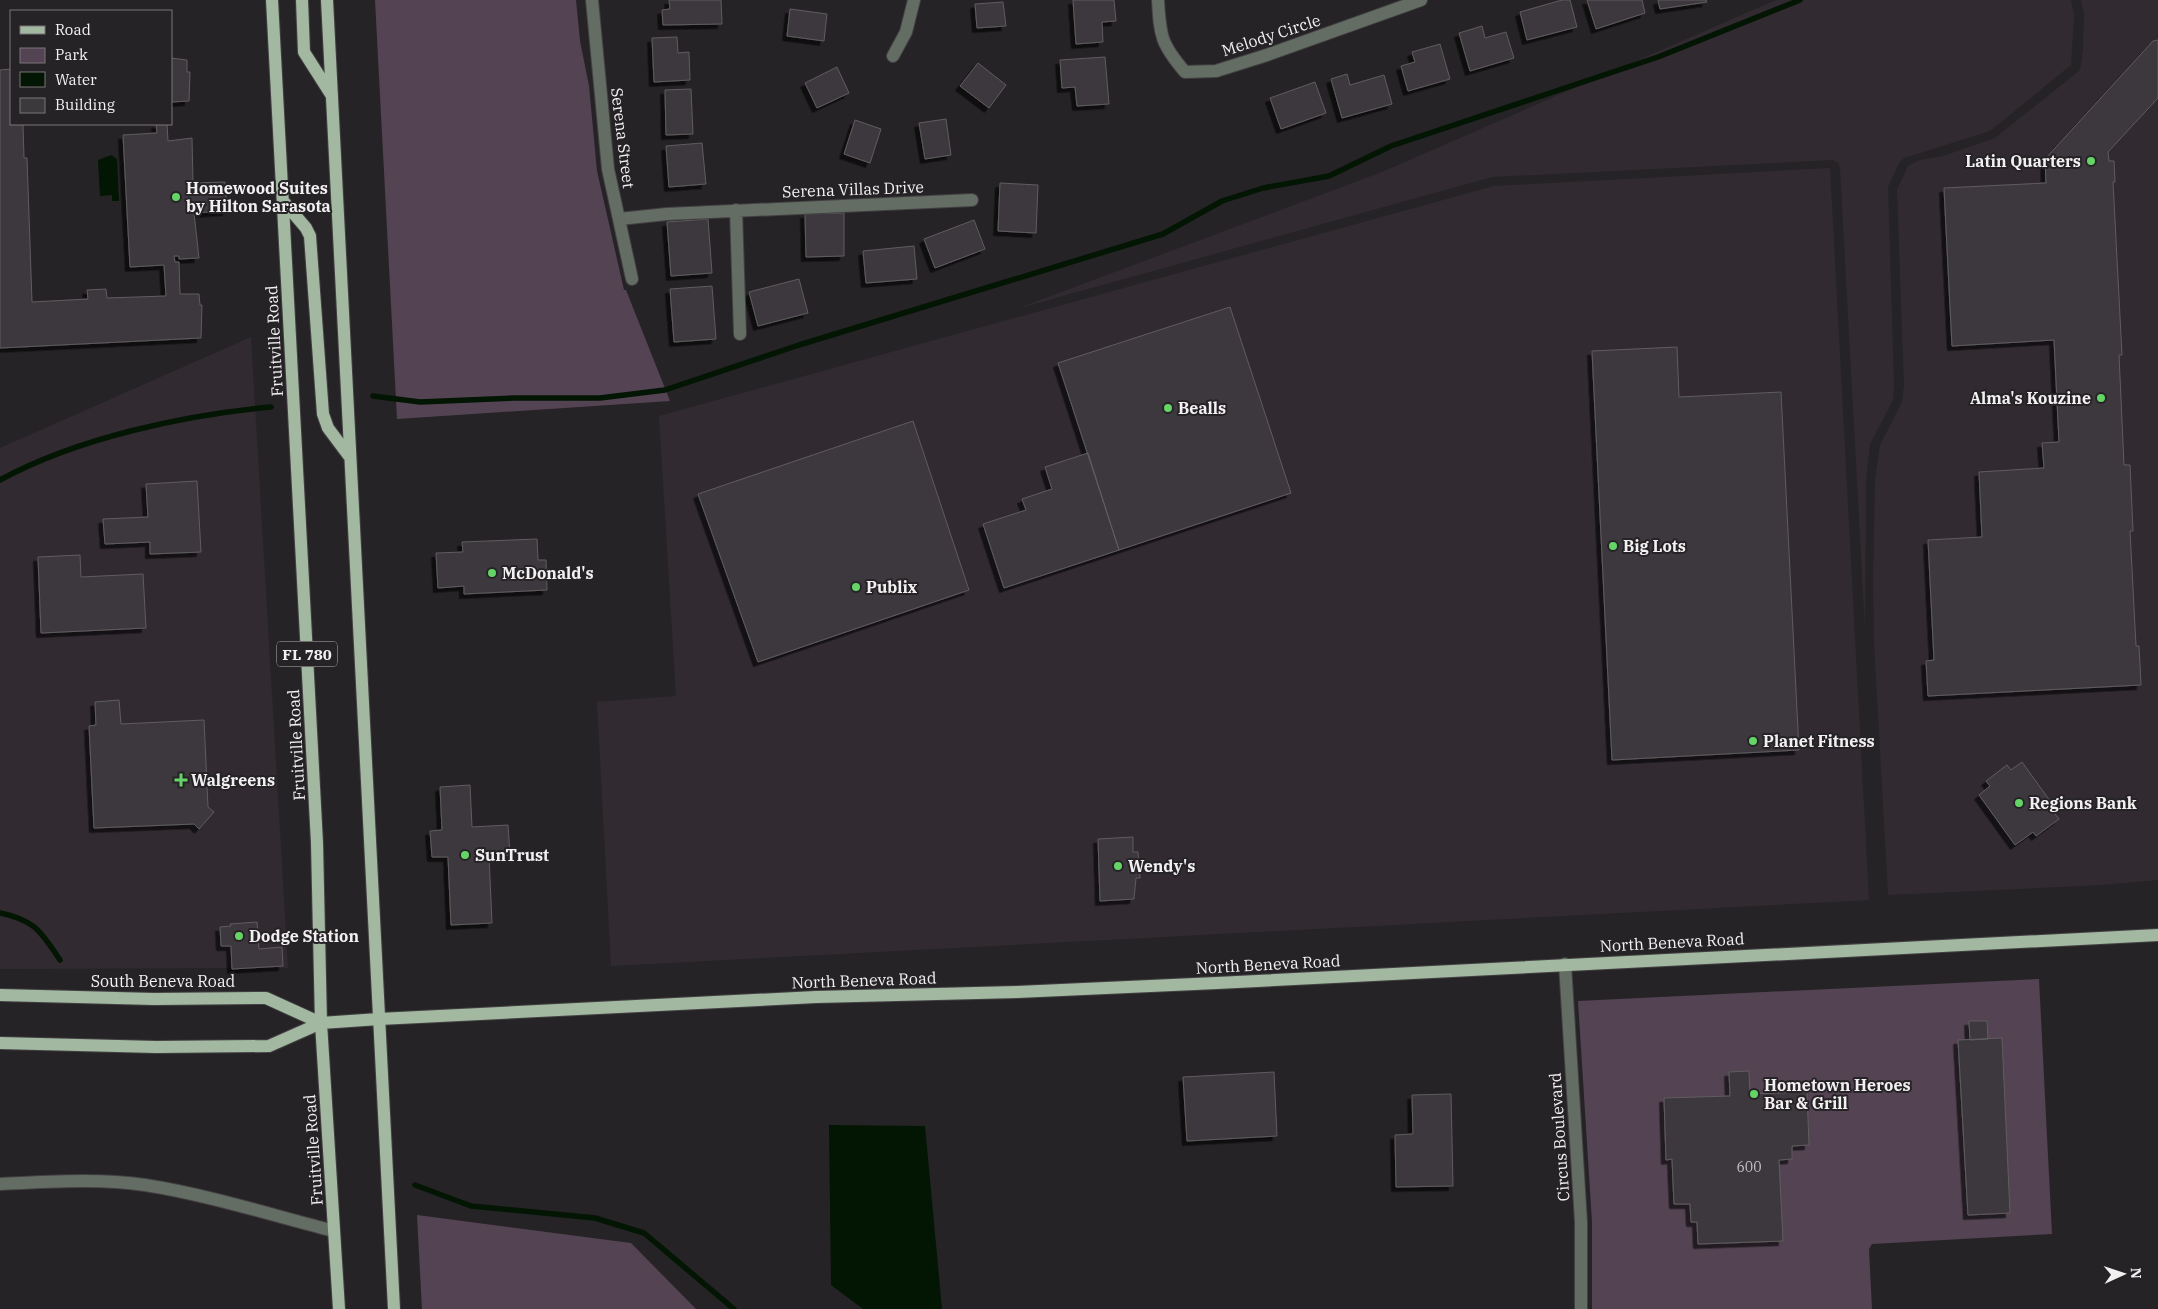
<svg xmlns="http://www.w3.org/2000/svg" width="2158" height="1309" font-family="'IBM Plex Serif',serif">
<style>
.built{fill:#322a31}
.green{fill:#544453}
.water{fill:#031503}
.lines{fill:none;stroke-linecap:round;stroke-linejoin:round}
.stream{stroke:#031503;stroke-width:5.5}
.building{fill:#3c393c;stroke:#605c5f;filter:url(#shadow)}
.minor-casing{stroke:#434043;stroke-width:14}
.major-casing{stroke:#434043;stroke-width:14}
.minor{stroke:#636d63;stroke-width:12}
.major{stroke:#a2b8a1;stroke-width:12}
.poi-dot{fill:#65d467;stroke:#262326;stroke-width:2}
.labels{text-anchor:middle;dominant-baseline:central;stroke-width:4;stroke-linejoin:round;paint-order:stroke}
.number-label{font-size:14px;fill:#c5c2c4}
.shield{fill:#262326;stroke:#b6b2b5;stroke-width:1}
.shield-label{font-size:15px;font-weight:bold;fill:#f3f0f2}
.street-label{font-size:16px;fill:#f3f0f2;stroke:#262326}
.poi-label{font-size:16px;font-weight:bold;fill:#f3f0f2;stroke:#262326;text-anchor:start}
</style>
<defs>
<filter id="shadow"><feDropShadow dx="-4.5" dy="4.5" stdDeviation="0" flood-color="#0009"/></filter>
</defs>
<rect width="100%" height="100%" fill="#262326"/>
<path class="built" d="M 1776,0 L 2071,0 L 2074,14 L 2071,65 L 1990,131 L 1904,158 L 1899,163 L 1888,187 L 1894,385 L 1893,400 L 1870,444 L 1866,480 L 1865,628 L 1840,168 L 1838,163 L 1833,160 L 1492,177 L 1016,309 L 1382,172 Z
M 2081,0 L 2158,0 L 2158,880 L 2101,885 L 1888,895 L 1874,643 L 1873,581 L 1875,481 L 1880,445 L 1902,402 L 1904,385 L 1897,190 L 1908,166 L 1920,160 L 1943,156 L 1995,138 L 2080,70 L 2083,49 L 2084,13 Z
M 1830,168 L 1869,900 L 611,966 L 597,702 L 676,696 L 659,416 L 1494,186 Z
M 251,337 L 288,968 L 0,969 L 0,448 Z"/>
<path class="green" d="M 375,0 L 576,0 L 580,41 L 589,86 L 597,171 L 624,290 L 626,290 L 670,401 L 397,419 Z
M 2039,979 L 2052,1234 L 1872,1244 L 1869,1249 L 1872,1309 L 1592,1309 L 1592,1222 L 1578,1001 Z
M 417,1215 L 631,1243 L 696,1309 L 422,1309 Z"/>
<path class="water" d="M 111,155 L 117,159 L 119,201 L 112,201 L 112,195 L 100,196 L 98,160 Z
M 829,1125 L 925,1126 L 942,1309 L 863,1309 L 831,1285 Z"/>
<g class="lines">
<path class="stream" d="M 373,396 L 420,402 L 514,398 L 600,398 L 665,390 L 799,345 L 1163,234 L 1222,201 L 1263,188 L 1329,176 L 1391,146 L 1658,57 L 1800,0
M 0,480 C 77,438 184,415 271,407
M 0,913 C 35,920 41,932 60,960
M 415,1185 L 471,1206 L 595,1218 L 644,1233 L 734,1309"/>
</g>
<path class="building" d="M 669,0 L 721,0 L 722,24 L 663,25 L 662,10 L 670,9 Z
M 1073,0 L 1114,0 L 1116,21 L 1102,22 L 1103,42 L 1076,44 Z
M 1562,0 L 1570,0 L 1577,27 L 1527,40 L 1520,12 Z
M 1587,0 L 1642,0 L 1645,13 L 1596,29 Z
M 1658,0 L 1706,0 L 1707,2 L 1660,9 Z
M 1003,2 L 1006,26 L 977,28 L 975,4 Z
M 790,9 L 827,14 L 824,41 L 787,36 Z
M 1482,26 L 1485,38 L 1506,32 L 1514,58 L 1470,71 L 1459,33 Z
M 677,37 L 678,53 L 689,52 L 690,80 L 654,82 L 652,38 Z
M 2158,40 L 2158,98 L 2108,152 L 2109,161 L 2114,161 L 2115,182 L 2113,182 L 2122,355 L 2119,355 L 2124,465 L 2130,465 L 2133,531 L 2130,531 L 2136,646 L 2139,646 L 2141,685 L 1928,696 L 1926,661 L 1934,660 L 1928,540 L 1982,537 L 1979,472 L 2044,468 L 2042,443 L 2059,442 L 2054,340 L 1952,346 L 1944,188 L 2046,183 L 2045,159 L 2153,41 Z
M 1440,44 L 1450,79 L 1408,91 L 1401,66 L 1415,62 L 1412,52 Z
M 1105,57 L 1109,104 L 1077,106 L 1075,87 L 1062,88 L 1060,60 Z
M 171,58 L 187,60 L 187,72 L 190,72 L 189,101 L 171,102 Z
M 978,63 L 1006,85 L 989,108 L 960,86 Z
M 837,67 L 849,93 L 817,108 L 805,83 Z
M 11,69 L 11,124 L 23,124 L 24,158 L 27,158 L 32,302 L 88,299 L 87,290 L 106,289 L 107,298 L 166,296 L 164,265 L 130,267 L 123,135 L 157,133 L 156,124 L 167,124 L 168,141 L 192,138 L 193,183 L 225,182 L 227,211 L 194,213 L 199,258 L 179,259 L 179,256 L 174,256 L 175,262 L 179,262 L 180,294 L 199,294 L 200,305 L 202,305 L 201,338 L 0,348 L 0,70 Z
M 1347,74 L 1350,85 L 1384,75 L 1392,104 L 1342,118 L 1331,79 Z
M 1315,82 L 1326,113 L 1281,129 L 1270,98 Z
M 691,89 L 693,134 L 666,135 L 665,90 Z
M 946,119 L 951,155 L 925,159 L 919,123 Z
M 855,120 L 881,129 L 870,163 L 844,154 Z
M 702,143 L 706,184 L 669,187 L 666,146 Z
M 1000,183 L 1038,185 L 1036,233 L 998,231 Z
M 844,213 L 844,256 L 806,257 L 805,214 Z
M 708,219 L 712,273 L 671,276 L 667,222 Z
M 974,220 L 985,249 L 935,268 L 924,239 Z
M 914,246 L 917,279 L 866,283 L 863,251 Z
M 799,279 L 808,313 L 758,326 L 749,292 Z
M 712,286 L 716,339 L 674,342 L 670,289 Z
M 1230,307 L 1291,493 L 1119,550 L 1058,363 Z
M 1677,347 L 1679,397 L 1781,392 L 1799,750 L 1612,760 L 1592,351 Z
M 913,421 L 969,590 L 758,662 L 698,494 Z
M 1088,453 L 1119,550 L 1004,588 L 983,524 L 1026,510 L 1022,499 L 1052,489 L 1045,467 Z
M 197,481 L 201,552 L 150,554 L 150,542 L 105,544 L 103,519 L 148,517 L 146,484 Z
M 537,539 L 538,560 L 546,560 L 547,590 L 464,594 L 464,586 L 438,588 L 436,553 L 463,552 L 462,542 Z
M 80,555 L 81,577 L 143,574 L 146,628 L 41,633 L 38,557 Z
M 119,700 L 121,724 L 204,720 L 208,807 L 214,812 L 199,829 L 194,824 L 94,828 L 89,726 L 96,725 L 95,702 Z
M 2022,762 L 2058,812 L 2055,814 L 2059,819 L 2036,836 L 2033,832 L 2015,845 L 1979,795 L 1990,786 L 1986,781 L 2007,765 L 2011,770 Z
M 470,785 L 472,827 L 508,825 L 510,855 L 489,856 L 492,923 L 451,925 L 448,857 L 432,857 L 430,831 L 442,830 L 440,787 Z
M 1133,837 L 1133,852 L 1138,852 L 1140,878 L 1136,878 L 1134,899 L 1100,901 L 1098,839 Z
M 257,922 L 259,949 L 282,947 L 283,966 L 232,969 L 231,946 L 221,946 L 220,927 L 231,926 L 230,924 Z
M 1969,1021 L 1987,1021 L 1988,1039 L 1970,1040 Z
M 2002,1038 L 2010,1213 L 1968,1215 L 1958,1040 Z
M 1749,1071 L 1750,1094 L 1807,1092 L 1809,1145 L 1792,1146 L 1792,1159 L 1779,1160 L 1783,1241 L 1698,1244 L 1697,1222 L 1691,1222 L 1690,1204 L 1674,1204 L 1672,1159 L 1666,1160 L 1664,1098 L 1730,1096 L 1729,1072 Z
M 1274,1072 L 1277,1136 L 1187,1141 L 1183,1077 Z
M 1451,1094 L 1453,1186 L 1396,1187 L 1395,1135 L 1413,1134 L 1412,1095 Z"/>
<g class="lines">
<g class="minor-casing">
<path id="minor" d="M 592,0 L 608,169 L 632,279
M 1158,0 C 1160,36 1161,44 1185,72 L 1216,71 L 1267,55 L 1421,0
M 893,56 L 906,32 L 914,0
M 736,210 L 740,334
M 619,219 L 667,214 L 972,200
M 1565,964 L 1581,1222 L 1581,1309
M 0,1184 C 48,1182 97,1178 145,1185 C 209,1195 271,1215 334,1231"/>
</g>
<g class="major-casing">
<path id="major" d="M 272,0 L 317,843 L 321,1023 L 339,1309
M 302,0 L 304,52 L 332,96
M 327,0 L 394,1309
M 283,201 L 306,228 L 310,236 L 323,414 L 328,428 L 349,456
M 0,995 L 154,999 L 266,998 L 321,1023
M 0,1043 L 156,1047 L 269,1046 L 321,1023 L 379,1019 L 816,997 L 1017,992 L 1217,983 L 2158,935"/>
</g>
<use href="#minor" class="minor"/>
<use href="#major" class="major"/>
</g>
<g class="poi-dot">
<circle cx="2091" cy="161" r="5"/>
<circle cx="176" cy="197" r="5"/>
<circle cx="2101" cy="398" r="5"/>
<circle cx="1168" cy="408" r="5"/>
<circle cx="1613" cy="546" r="5"/>
<circle cx="492" cy="573" r="5"/>
<circle cx="856" cy="587" r="5"/>
<circle cx="1753" cy="741" r="5"/>
<path d="M178.5 772.5h5v5h5v5h-5v5h-5v-5h-5v-5h5z"/>
<circle cx="2019" cy="803" r="5"/>
<circle cx="465" cy="855" r="5"/>
<circle cx="1118" cy="866" r="5"/>
<circle cx="239" cy="936" r="5"/>
<circle cx="1754" cy="1094" r="5"/>
</g>
<g class="labels">
<g class="number-label">
<text x="1749" y="1167">600</text>
</g>
<rect class="shield" x="277" y="641.5" width="60" height="25" rx="4"/>
<g class="shield-label">
<text x="307" y="654">FL 780</text>
</g>
<g class="street-label">
<text transform="translate(1271 35) rotate(-18)">Melody Circle</text>
<text transform="translate(623 138) rotate(83)">Serena Street</text>
<text transform="translate(853 189) rotate(-2)">Serena Villas Drive</text>
<text transform="translate(274 341) rotate(-93)">Fruitville Road</text>
<text transform="translate(296 745) rotate(-93)">Fruitville Road</text>
<text transform="translate(1672 942) rotate(-3)">North Beneva Road</text>
<text transform="translate(1268 964) rotate(-3)">North Beneva Road</text>
<text transform="translate(864 980) rotate(-2)">North Beneva Road</text>
<text x="163" y="981">South Beneva Road</text>
<text transform="translate(1559 1137) rotate(-94)">Circus Boulevard</text>
<text transform="translate(313 1150) rotate(-94)">Fruitville Road</text>
</g>
<g class="poi-label">
<text x="2081" y="161" text-anchor="end">Latin Quarters</text>
<text x="186" y="188">Homewood Suites<tspan x="186" dy="18">by Hilton Sarasota</tspan></text>
<text x="2091" y="398" text-anchor="end">Alma's Kouzine</text>
<text x="1178" y="408">Bealls</text>
<text x="1623" y="546">Big Lots</text>
<text x="502" y="573">McDonald's</text>
<text x="866" y="587">Publix</text>
<text x="1763" y="741">Planet Fitness</text>
<text x="191" y="780">Walgreens</text>
<text x="2029" y="803">Regions Bank</text>
<text x="475" y="855">SunTrust</text>
<text x="1128" y="866">Wendy's</text>
<text x="249" y="936">Dodge Station</text>
<text x="1764" y="1085">Hometown Heroes<tspan x="1764" dy="18">Bar &amp; Grill</tspan></text>
</g>
</g>
<rect x="10" y="10" width="162" height="115" fill="#262326" stroke="#787578"/>
<rect x="20" y="26" width="25" height="8" fill="#a2b8a1" stroke="#787578"/>
<text x="55" y="35" font-size="15" fill="#f3f0f2">Road</text>
<rect x="20" y="48" width="25" height="15" fill="#544453" stroke="#787578"/>
<text x="55" y="60" font-size="15" fill="#f3f0f2">Park</text>
<rect x="20" y="72" width="25" height="15" fill="#031503" stroke="#787578"/>
<text x="55" y="85" font-size="15" fill="#f3f0f2">Water</text>
<rect x="20" y="98" width="25" height="15" fill="#3c393c" stroke="#787578"/>
<text x="55" y="110" font-size="15" fill="#f3f0f2">Building</text>
<g transform="translate(2123 1274) rotate(87)" stroke="#262326" stroke-width="4" paint-order="stroke">
<path d="M0-4L9 19L0 12L-9 19Z" fill="#f3f0f2"/>
<text y="-8" font-size="14" font-weight="bold" text-anchor="middle" fill="#f3f0f2">N</text>
</g>
</svg>
